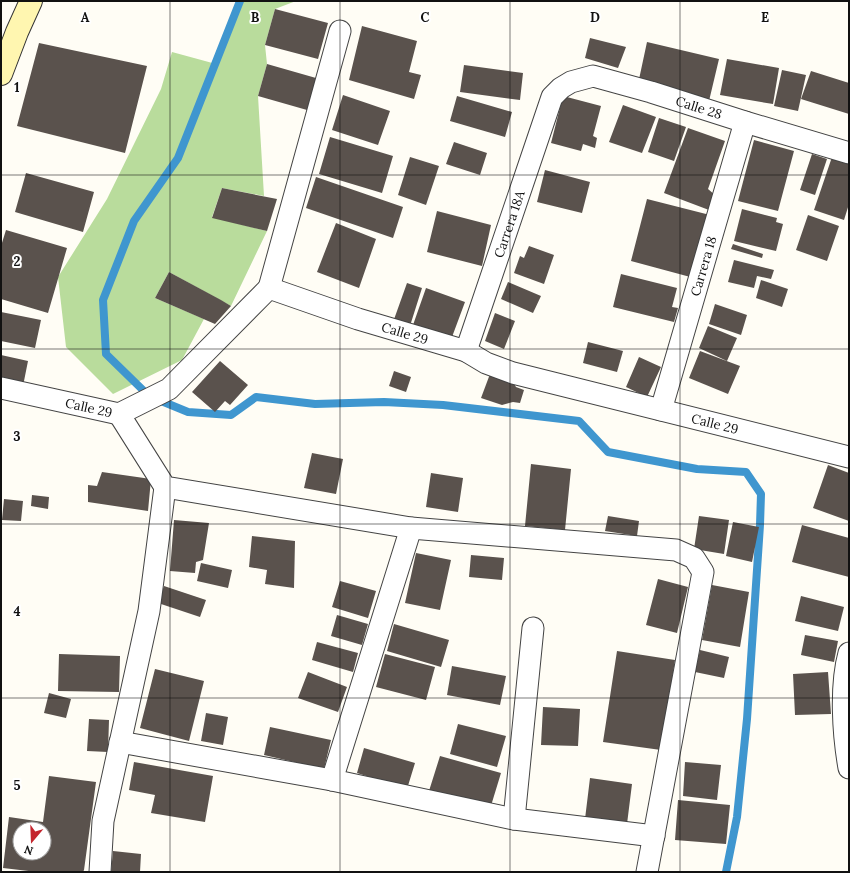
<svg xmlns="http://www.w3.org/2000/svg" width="850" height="873" font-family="Lora,serif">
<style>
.forest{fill:#b9dc9c}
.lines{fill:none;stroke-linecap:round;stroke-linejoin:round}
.stream{stroke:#3f96cf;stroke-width:8}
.building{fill:#5a524d;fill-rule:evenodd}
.street-casing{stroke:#444;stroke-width:23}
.secondary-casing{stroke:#333;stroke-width:24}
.street{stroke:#fff;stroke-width:21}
.secondary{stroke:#fff6b0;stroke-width:22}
.grid{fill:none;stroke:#111;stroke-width:1;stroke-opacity:0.55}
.labels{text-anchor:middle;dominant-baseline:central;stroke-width:4;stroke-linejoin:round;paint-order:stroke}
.street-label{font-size:13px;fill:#111;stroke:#fff}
.grid-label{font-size:13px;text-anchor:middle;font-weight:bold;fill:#111;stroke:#fff;stroke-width:4;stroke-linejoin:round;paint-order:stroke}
</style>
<rect width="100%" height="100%" fill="#fffdf5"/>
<path class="forest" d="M 240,1 L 296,1 L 275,9 L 265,45 L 267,64 L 258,96 L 264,196 L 222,188 L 212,217 L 267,231 L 231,306 L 169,272 L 155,298 L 204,319 L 182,360 L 113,394 L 66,347 L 58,277 L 107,199 L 161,89 L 172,52 L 216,64 Z"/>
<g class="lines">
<path class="stream" d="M 240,1 L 178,158 L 134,221 L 103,300 L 106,354 L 149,396 L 188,412 L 231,415 L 256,397 L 315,404 L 384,402 L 443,405 L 579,421 L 608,452 L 697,469 L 746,472 L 761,494 L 760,525 L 747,719 L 737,817 L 726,872"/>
</g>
<path class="building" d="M 275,9 L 328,23 L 318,59 L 265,45 Z
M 362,26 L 417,41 L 409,72 L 421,75 L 414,99 L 349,80 Z
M 590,38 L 626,47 L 618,68 L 585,58 Z
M 647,42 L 719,59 L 709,101 L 638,84 Z
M 39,43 L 147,66 L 125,153 L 17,126 Z
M 727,59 L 779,68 L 773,104 L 720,95 Z
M 267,64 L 316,78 L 307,110 L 258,96 Z
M 464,65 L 523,73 L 520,100 L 460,92 Z
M 782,70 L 806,75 L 798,111 L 774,106 Z
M 811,71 L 849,83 L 849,114 L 801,99 Z
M 343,95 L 390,111 L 378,145 L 332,130 Z
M 457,96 L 512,112 L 505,137 L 450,121 Z
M 563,96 L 601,106 L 593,136 L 597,138 L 595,148 L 583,144 L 581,151 L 551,143 Z
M 623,105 L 656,117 L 642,153 L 609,142 Z
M 659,118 L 686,127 L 674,161 L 648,152 Z
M 688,128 L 725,141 L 708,189 L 715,195 L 709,210 L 664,193 Z
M 330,137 L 393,156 L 382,193 L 319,174 Z
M 754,140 L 794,151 L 778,211 L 738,201 Z
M 454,142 L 487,153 L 480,175 L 446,164 Z
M 812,154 L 827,159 L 815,195 L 800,190 Z
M 410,157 L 439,166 L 426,205 L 398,195 Z
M 832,157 L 849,162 L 849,204 L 844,220 L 814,210 Z
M 545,170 L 590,182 L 582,213 L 537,202 Z
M 26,173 L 94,192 L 83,232 L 15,212 Z
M 316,177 L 403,207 L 393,238 L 306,208 Z
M 222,188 L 277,199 L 267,231 L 212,218 Z
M 647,199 L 710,215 L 694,278 L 631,261 Z
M 742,209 L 777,218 L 776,222 L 783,224 L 776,251 L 734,241 Z
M 437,211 L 491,225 L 482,266 L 427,252 Z
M 808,215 L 839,226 L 827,261 L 796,250 Z
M 336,223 L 376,239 L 359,288 L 317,272 Z
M 6,230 L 67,248 L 48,313 L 1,299 L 1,246 Z
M 733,244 L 763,254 L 762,258 L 731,249 Z
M 529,246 L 554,255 L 544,284 L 514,273 L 520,256 L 524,258 Z
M 734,260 L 774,270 L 771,279 L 757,276 L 754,288 L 728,282 Z
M 169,272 L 221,300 L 231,306 L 215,324 L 155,298 Z
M 621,274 L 677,288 L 672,307 L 678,308 L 674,322 L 613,307 Z
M 761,280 L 788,289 L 782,307 L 756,298 Z
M 508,282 L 541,296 L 533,313 L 501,299 Z
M 407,283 L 422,288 L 409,329 L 392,325 Z
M 426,288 L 465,302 L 452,337 L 413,325 Z
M 715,304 L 747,315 L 741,335 L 709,324 Z
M 1,312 L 41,320 L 35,348 L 1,341 Z
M 495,313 L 515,321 L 504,349 L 485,341 Z
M 708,326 L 737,338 L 727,361 L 699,348 Z
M 588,342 L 623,351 L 617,372 L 583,363 Z
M 700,351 L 740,366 L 728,394 L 689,378 Z
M 1,355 L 28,361 L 23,386 L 1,381 Z
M 639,357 L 661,367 L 647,397 L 626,387 Z
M 220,361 L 248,385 L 230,405 L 225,401 L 215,412 L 192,392 Z
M 394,371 L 411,377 L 406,392 L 389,386 Z
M 490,374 L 513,382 L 516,387 L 524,390 L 520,403 L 513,402 L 502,405 L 481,398 Z
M 312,453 L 343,459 L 336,494 L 304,488 Z
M 531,464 L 571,469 L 565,530 L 525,526 Z
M 828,465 L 849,473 L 849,521 L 813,508 Z
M 102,472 L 151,479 L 148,511 L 88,502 L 88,485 L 97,486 Z
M 431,473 L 463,478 L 458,512 L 426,507 Z
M 32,495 L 49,497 L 48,509 L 31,506 Z
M 4,499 L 23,501 L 21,521 L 2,520 Z
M 608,516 L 639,521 L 637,536 L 605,531 Z
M 699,516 L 729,520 L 724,554 L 694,549 Z
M 174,520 L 209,523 L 203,560 L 196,562 L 195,573 L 170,571 Z
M 733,522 L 759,527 L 752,562 L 726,556 Z
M 802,525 L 849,538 L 849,577 L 792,562 Z
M 252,536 L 295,541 L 294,588 L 265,584 L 267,570 L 249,567 Z
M 416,553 L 451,560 L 440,610 L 405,603 Z
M 471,555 L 504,558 L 502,580 L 469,577 Z
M 201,563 L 232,570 L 228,588 L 197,581 Z
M 658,579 L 688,587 L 677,633 L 646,625 Z
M 340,581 L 376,591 L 368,618 L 332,607 Z
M 712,585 L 749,592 L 740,647 L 702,640 Z
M 164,586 L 206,600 L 200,617 L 158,603 Z
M 801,596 L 844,607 L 838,631 L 795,621 Z
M 337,615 L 368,624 L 362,645 L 331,636 Z
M 394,624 L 449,640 L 441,667 L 387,651 Z
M 805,635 L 838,641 L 834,662 L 801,655 Z
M 317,642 L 358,653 L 353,672 L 312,660 Z
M 700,650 L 729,657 L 724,678 L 695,672 Z
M 617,651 L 675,660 L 661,750 L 603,742 Z
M 59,654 L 120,656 L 119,692 L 58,691 Z
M 385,654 L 435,667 L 426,700 L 376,687 Z
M 452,666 L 506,676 L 500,705 L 447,695 Z
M 155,669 L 204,681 L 189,741 L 140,728 Z
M 308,672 L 347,687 L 338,712 L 298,698 Z
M 828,672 L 831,714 L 795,715 L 793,674 Z
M 49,693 L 71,699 L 66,718 L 44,713 Z
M 543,707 L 580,709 L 578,746 L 541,745 Z
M 206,713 L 228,717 L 223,745 L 201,741 Z
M 89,719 L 109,720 L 108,752 L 87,751 Z
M 458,724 L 506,736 L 497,767 L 450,754 Z
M 270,727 L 331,740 L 324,769 L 264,755 Z
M 364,748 L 415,763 L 407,789 L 357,773 Z
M 440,756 L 501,773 L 490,809 L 429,791 Z
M 134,762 L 213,776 L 205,822 L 151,813 L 155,795 L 129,790 Z
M 685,762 L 721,765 L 717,800 L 683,796 Z
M 49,776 L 96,782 L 84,870 L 83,872 L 37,872 L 3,868 L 9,817 L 43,822 ZM 20,829 L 44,829 L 44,853 L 20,853 Z
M 590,778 L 632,784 L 627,824 L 585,819 Z
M 678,800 L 730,805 L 726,844 L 675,840 Z
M 113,851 L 141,854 L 140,872 L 111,872 Z"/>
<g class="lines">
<g class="street-casing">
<g id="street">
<path d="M 269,288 L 340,31"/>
<path id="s1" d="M 466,351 L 552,97 L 561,88 L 571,82 L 593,76 L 651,92 L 745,122 L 849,153"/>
<path id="s2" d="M 1,388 L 119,414 L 169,389 L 269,288 L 358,319 L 466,351 L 486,363 L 513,373 L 849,457"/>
<path id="s3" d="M 661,410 L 745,122"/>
<path d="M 119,414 L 165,487 L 411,528 L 676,550 L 694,558 L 703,572 L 647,872"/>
<path d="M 849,653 C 840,686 843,734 849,768"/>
<path d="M 120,742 L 332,780 L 514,819 L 654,836"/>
<path d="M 332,780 L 411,528"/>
<path d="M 514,819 L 533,628"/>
<path d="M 100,872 L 103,821 L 149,611 L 165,487"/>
</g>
</g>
<g class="secondary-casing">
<path id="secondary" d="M 1,74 L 17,32 L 31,1"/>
</g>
<use href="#street" class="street"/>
<use href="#secondary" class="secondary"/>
</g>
<path class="grid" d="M 170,1 L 170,872M 340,1 L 340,872M 510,1 L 510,872M 680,1 L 680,872M 1,175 L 849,175M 1,349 L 849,349M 1,524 L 849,524M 1,698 L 849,698"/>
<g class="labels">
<g class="street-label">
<text stroke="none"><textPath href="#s1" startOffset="426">Calle 28</textPath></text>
<text stroke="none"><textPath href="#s1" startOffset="134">Carrera 18A</textPath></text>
<text stroke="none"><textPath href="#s3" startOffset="150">Carrera 18</textPath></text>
<text stroke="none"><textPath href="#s2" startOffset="462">Calle 29</textPath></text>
<text stroke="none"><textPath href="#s2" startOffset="90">Calle 29</textPath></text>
<text stroke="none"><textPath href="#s2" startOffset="786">Calle 29</textPath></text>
</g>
</g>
<g class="grid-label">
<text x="85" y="22">A</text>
<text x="255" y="22">B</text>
<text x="425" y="22">C</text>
<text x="595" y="22">D</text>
<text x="765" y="22">E</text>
<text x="17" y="92">1</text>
<text x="17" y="266">2</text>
<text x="17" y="441">3</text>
<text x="17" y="616">4</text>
<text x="17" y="790">5</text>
</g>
<rect width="850" height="873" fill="none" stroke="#111111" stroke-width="4"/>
<g transform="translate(32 841) rotate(199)"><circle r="19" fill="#ffffff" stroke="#a0a0a0"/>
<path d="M0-3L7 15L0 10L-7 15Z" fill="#c4262e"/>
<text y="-6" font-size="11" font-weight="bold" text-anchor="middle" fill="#111111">N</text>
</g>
</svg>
